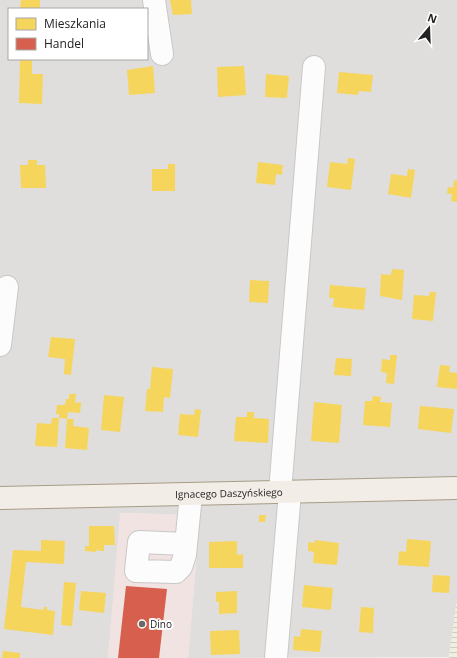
<svg xmlns="http://www.w3.org/2000/svg" width="457" height="658" font-family="'Open Sans',sans-serif">
<style>
.residential{fill:#dfdedc;fill-rule:evenodd}
.commercial{fill:#f1e3e1}
.farmland{fill:url(#farmland-rules)}
.homes{fill:#f6d55c}
.shops{fill:#d6604d}
.lines{fill:none;stroke-linecap:round;stroke-linejoin:round}
.minor-casing{stroke:#c9c8c7;stroke-width:24}
.major-casing{stroke:#a79c86;stroke-width:24}
.minor{stroke:#fdfcfc;stroke-width:22}
.major{stroke:#f3ede7;stroke-width:22}
.poi-dot{fill:#6a6968;stroke:#fff;stroke-width:1.5}
.labels{text-anchor:middle;dominant-baseline:central;stroke-width:4;stroke-linejoin:round;paint-order:stroke}
.street-label{font-size:10px;fill:#222;stroke:#fff}
.poi-label{font-size:10px;fill:#222;stroke:#fff;text-anchor:start}
</style>
<defs>
<pattern id="farmland-rules" width="6" height="5" patternUnits="userSpaceOnUse"><rect width="6" height="5" fill="#efefdf"/><path d="M0 2.5h6" fill="none" stroke="#cdcdbf"/></pattern>
</defs>
<rect width="100%" height="100%" fill="#f0eeeb"/>
<path class="residential" d="M 0,0 L 457,0 L 457,599 L 449,657 L 188,658 L 200,515 L 121,513 L 108,658 L 0,658 ZM 9,9 L 147,9 L 147,59 L 9,59 Z"/>
<path class="commercial" d="M 120,513 L 200,515 L 188,658 L 108,658 Z"/>
<path class="farmland" d="M 457,599 L 457,658 L 449,658 L 449,657 Z"/>
<path class="homes" d="M 21,0 L 40,0 L 40,9 L 20,9 Z
M 170,0 L 191,0 L 192,14 L 173,15 Z
M 20,59 L 32,59 L 32,74 L 43,74 L 42,104 L 19,103 Z
M 153,66 L 155,93 L 129,95 L 127,70 Z
M 244,66 L 246,95 L 218,97 L 217,67 Z
M 339,72 L 373,75 L 371,92 L 359,91 L 358,95 L 337,93 Z
M 266,74 L 289,76 L 287,98 L 265,97 Z
M 348,158 L 355,159 L 351,190 L 327,187 L 330,162 L 347,164 Z
M 28,160 L 37,160 L 37,165 L 45,165 L 46,188 L 21,188 L 20,165 L 28,165 Z
M 258,162 L 283,165 L 282,175 L 276,174 L 275,185 L 256,183 Z
M 168,164 L 175,164 L 175,191 L 152,191 L 152,169 L 168,169 Z
M 408,169 L 415,170 L 411,198 L 388,194 L 391,174 L 407,176 Z
M 454,180 L 457,181 L 457,202 L 451,201 L 452,194 L 447,194 L 448,187 L 453,188 Z
M 392,269 L 404,270 L 402,300 L 380,296 L 381,274 L 391,275 Z
M 250,280 L 269,281 L 268,303 L 249,302 Z
M 330,285 L 366,288 L 364,310 L 333,307 L 334,298 L 329,298 Z
M 430,292 L 436,292 L 433,321 L 412,319 L 414,295 L 429,296 Z
M 51,337 L 75,339 L 71,375 L 64,374 L 65,359 L 48,357 Z
M 390,355 L 397,355 L 394,384 L 386,383 L 387,373 L 381,372 L 382,359 L 390,360 Z
M 336,358 L 352,359 L 351,376 L 334,375 Z
M 440,365 L 450,366 L 449,372 L 457,373 L 457,389 L 437,387 Z
M 152,367 L 173,369 L 170,398 L 164,397 L 163,412 L 145,411 L 147,389 L 150,389 Z
M 69,394 L 76,394 L 75,403 L 81,402 L 81,404 L 80,413 L 68,412 L 67,419 L 74,419 L 73,426 L 89,428 L 87,450 L 65,448 L 67,419 L 59,418 L 59,414 L 56,414 L 57,405 L 65,405 L 66,399 L 69,399 Z
M 104,395 L 124,397 L 120,432 L 101,430 Z
M 373,396 L 381,397 L 380,402 L 392,403 L 390,427 L 363,425 L 365,401 L 372,401 Z
M 314,402 L 342,405 L 339,443 L 311,441 Z
M 420,406 L 454,409 L 451,433 L 418,429 Z
M 195,409 L 201,410 L 198,437 L 178,435 L 180,414 L 194,415 Z
M 247,412 L 254,412 L 254,418 L 269,419 L 268,443 L 234,441 L 236,417 L 247,417 Z
M 52,418 L 59,418 L 57,447 L 35,446 L 37,423 L 51,424 Z
M 259,515 L 266,515 L 265,522 L 259,522 Z
M 89,526 L 114,526 L 115,545 L 104,545 L 104,551 L 99,551 L 97,549 L 96,552 L 85,551 L 85,546 L 89,546 Z
M 407,539 L 431,541 L 429,567 L 398,565 L 399,551 L 406,552 Z
M 41,540 L 65,541 L 64,564 L 26,562 L 21,607 L 43,610 L 44,607 L 47,607 L 47,610 L 55,611 L 53,635 L 4,629 L 13,550 L 41,551 Z
M 315,540 L 339,543 L 337,565 L 313,563 L 314,552 L 308,551 L 308,542 L 314,543 Z
M 237,541 L 237,555 L 243,554 L 243,568 L 209,568 L 209,542 Z
M 433,575 L 450,576 L 449,593 L 432,592 Z
M 64,582 L 76,583 L 72,626 L 61,625 Z
M 304,585 L 333,588 L 331,610 L 302,607 Z
M 81,591 L 106,593 L 104,613 L 79,610 Z
M 237,591 L 237,613 L 219,614 L 219,602 L 216,602 L 216,592 Z
M 361,607 L 374,608 L 373,633 L 359,632 Z
M 301,629 L 322,631 L 320,652 L 293,650 L 294,636 L 300,637 Z
M 239,630 L 240,654 L 211,655 L 210,631 Z
M 3,651 L 20,653 L 20,658 L 2,658 Z"/>
<path class="shops" d="M 126,586 L 167,589 L 159,658 L 118,658 Z"/>
<g class="lines">
<g class="minor-casing">
<path id="minor" d="M 154,0 L 162,54
M 0,345 L 7,287
M 280,492 L 314,67
M 186,544 L 139,542 L 136,571 L 176,572 L 181,567 L 185,555 L 191,494
M 276,658 L 290,492"/>
</g>
<g class="major-casing">
<g id="major">
<path id="s1" d="M 0,498 L 457,488"/>
</g>
</g>
<use href="#minor" class="minor"/>
<use href="#major" class="major"/>
</g>
<circle class="poi-dot" cx="142" cy="624" r="4"/>
<g class="labels">
<g class="street-label">
<text stroke="none"><textPath href="#s1" startOffset="229">Ignacego Daszyńskiego</textPath></text>
</g>
<g class="poi-label">
<text x="150" y="624">Dino</text>
</g>
</g>
<rect x="8" y="8" width="140" height="52" fill="#ffffff" stroke="#a7a7a7"/>
<rect x="16" y="18" width="20" height="12" fill="#f6d55c" stroke="#a7a7a7"/>
<text x="44" y="28" font-size="12" fill="#222222">Mieszkania</text>
<rect x="16" y="38" width="20" height="12" fill="#d6604d" stroke="#a7a7a7"/>
<text x="44" y="48" font-size="12" fill="#222222">Handel</text>
<g transform="translate(429 28) rotate(19)" stroke="#ffffff" stroke-width="3" paint-order="stroke">
<path d="M0-3L7 15L0 10L-7 15Z" fill="#222222"/>
<text y="-6" font-size="11" font-weight="bold" text-anchor="middle" fill="#222222">N</text>
</g>
</svg>
